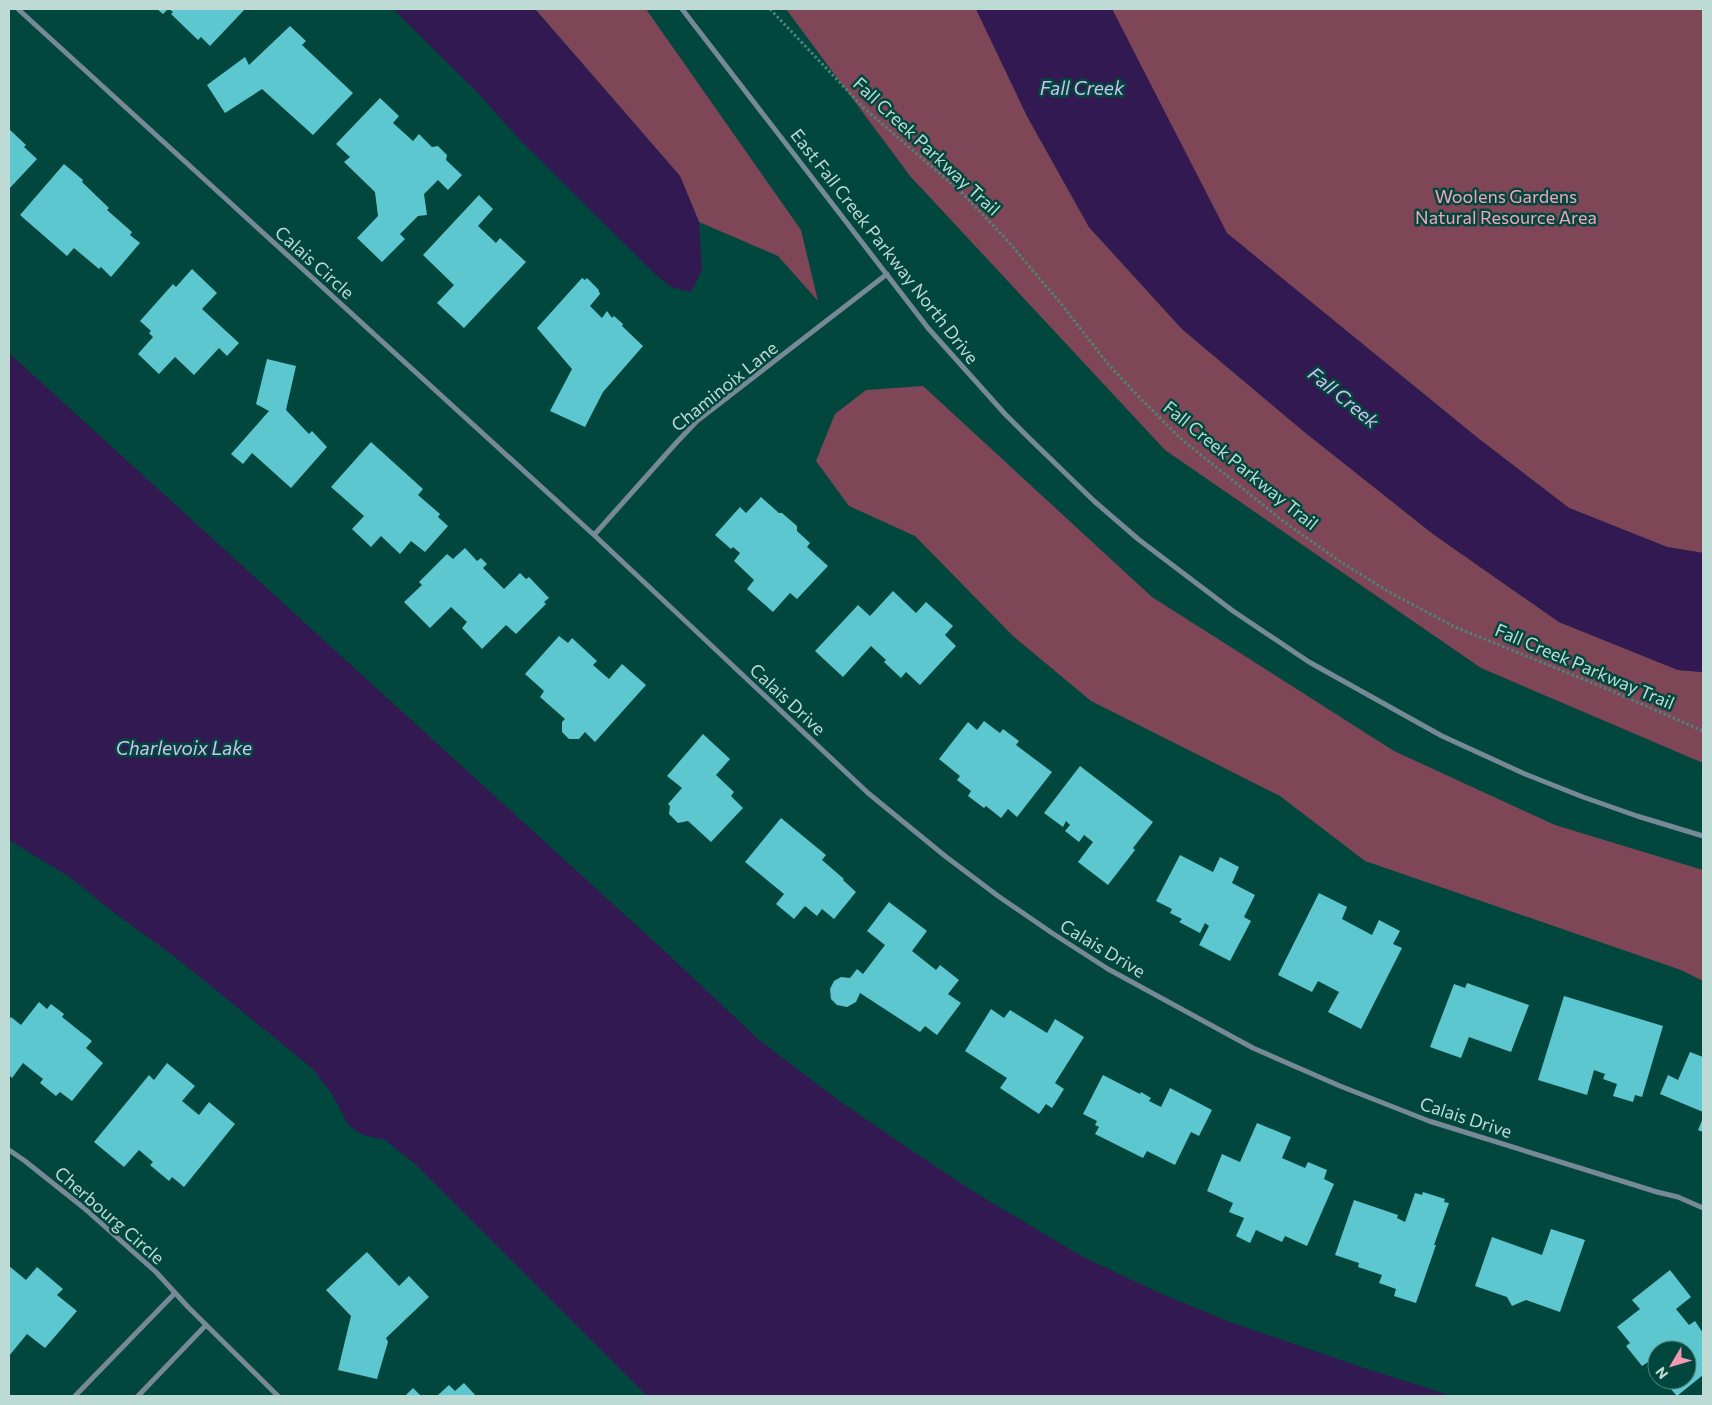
<svg xmlns="http://www.w3.org/2000/svg" width="1712" height="1405" font-family="Commissioner,sans-serif">
<style>
.green{fill:#7f4657}
.water{fill:#331951}
.building{fill:#5dc7cf}
.lines{fill:none;stroke-linecap:round;stroke-linejoin:round}
.path{stroke:#4e837b;stroke-width:3;stroke-dasharray:2.5 2.5;stroke-linecap:butt}
.minor{stroke:#778996;stroke-width:5}
.labels{text-anchor:middle;dominant-baseline:central;stroke-width:5;stroke-linejoin:round;paint-order:stroke}
.street-label{font-size:18px;fill:#bddad4;stroke:#01473e}
.park-label{font-size:18px;fill:#f7a4bb;stroke:#01473e}
.water-label{font-size:19px;font-style:italic;fill:#d2bef4;stroke:#01473e}
</style>
<rect width="100%" height="100%" fill="#01473e"/>
<path class="green" d="M 535,9 L 646,9 L 801,230 L 818,301 L 778,256 L 699,222 L 680,176 Z
M 786,9 L 976,9 L 1027,116 L 1089,227 L 1182,329 L 1302,430 L 1433,534 L 1559,622 L 1678,670 L 1703,672 L 1703,763 L 1481,668 L 1165,450 L 910,176 Z
M 1112,9 L 1703,9 L 1703,553 L 1667,547 L 1569,508 L 1479,439 L 1226,233 Z
M 923,386 L 1152,597 L 1394,751 L 1555,825 L 1703,870 L 1703,981 L 1681,970 L 1365,861 L 1280,796 L 1091,701 L 1013,636 L 915,536 L 849,506 L 816,461 L 835,414 L 866,390 Z"/>
<path class="water" d="M 393,9 L 535,9 L 680,176 L 699,222 L 702,270 L 691,292 L 671,287 L 655,274 L 521,141 L 477,92 Z
M 976,9 L 1112,9 L 1227,233 L 1479,439 L 1569,508 L 1667,547 L 1703,553 L 1703,672 L 1678,670 L 1559,622 L 1433,534 L 1302,430 L 1182,329 L 1089,227 L 1027,116 Z
M 9,353 L 671,957 L 759,1040 L 838,1100 L 908,1148 L 979,1195 L 1083,1257 L 1157,1292 L 1230,1322 L 1367,1369 L 1452,1396 L 647,1396 L 415,1164 L 385,1140 L 363,1135 L 349,1126 L 332,1094 L 313,1069 L 174,956 L 109,909 L 71,878 L 9,840 Z"/>
<path class="building" d="M 157,9 L 168,9 L 163,14 Z
M 169,9 L 245,9 L 210,46 L 201,37 L 198,40 L 171,14 L 173,12 Z
M 290,26 L 306,41 L 302,45 L 353,93 L 313,135 L 262,89 L 225,113 L 207,85 L 245,57 L 249,65 Z
M 380,98 L 399,116 L 393,123 L 413,141 L 419,134 L 432,147 L 438,146 L 447,155 L 446,160 L 462,175 L 448,190 L 438,180 L 424,194 L 427,215 L 418,216 L 400,234 L 405,239 L 382,262 L 357,238 L 378,216 L 375,192 L 344,162 L 350,157 L 336,144 Z
M 9,129 L 26,145 L 24,147 L 37,159 L 9,189 Z
M 64,164 L 83,180 L 82,182 L 109,208 L 107,210 L 132,232 L 130,235 L 140,243 L 111,277 L 101,267 L 99,269 L 74,248 L 67,256 L 20,215 Z
M 479,195 L 493,209 L 478,226 L 496,243 L 500,238 L 526,262 L 464,328 L 437,303 L 454,285 L 423,255 Z
M 192,269 L 217,293 L 202,309 L 239,343 L 227,356 L 219,348 L 194,375 L 175,357 L 159,374 L 138,354 L 153,337 L 149,333 L 151,331 L 140,321 L 173,284 L 176,287 Z
M 582,278 L 585,280 L 587,278 L 598,289 L 600,294 L 590,306 L 602,318 L 607,311 L 612,318 L 614,316 L 623,324 L 622,326 L 643,346 L 603,392 L 585,427 L 550,411 L 572,369 L 537,328 Z
M 267,359 L 296,366 L 286,410 L 309,434 L 312,431 L 327,447 L 291,488 L 252,453 L 243,464 L 231,454 L 269,411 L 256,404 Z
M 371,442 L 423,489 L 418,495 L 440,514 L 438,517 L 448,526 L 425,552 L 411,541 L 400,554 L 381,536 L 371,547 L 352,529 L 364,516 L 331,487 Z
M 761,497 L 779,513 L 782,513 L 797,526 L 797,531 L 810,543 L 807,547 L 828,566 L 797,599 L 790,593 L 773,612 L 747,589 L 754,580 L 734,561 L 740,553 L 733,547 L 731,549 L 715,535 L 740,507 L 746,513 Z
M 465,548 L 477,561 L 481,558 L 487,564 L 483,568 L 504,589 L 520,573 L 526,579 L 529,577 L 549,598 L 544,602 L 546,604 L 516,634 L 506,625 L 482,649 L 462,628 L 467,622 L 451,607 L 430,628 L 404,602 L 422,585 L 419,582 L 447,554 L 453,559 Z
M 893,591 L 916,613 L 926,602 L 953,626 L 945,635 L 956,646 L 920,685 L 906,672 L 901,678 L 884,662 L 886,660 L 871,646 L 843,677 L 815,651 L 858,605 L 870,616 Z
M 559,636 L 568,643 L 572,638 L 597,661 L 593,665 L 609,679 L 622,664 L 646,685 L 595,742 L 585,732 L 579,739 L 569,739 L 562,732 L 562,722 L 565,719 L 540,697 L 544,691 L 525,674 Z
M 984,721 L 1000,733 L 1003,729 L 1019,741 L 1016,745 L 1052,772 L 1017,817 L 1008,809 L 1001,818 L 986,806 L 984,808 L 968,796 L 971,791 L 957,780 L 960,776 L 939,759 L 968,722 L 977,730 Z
M 703,734 L 730,759 L 716,775 L 734,792 L 731,796 L 743,808 L 711,842 L 688,821 L 678,823 L 669,814 L 670,806 L 668,804 L 682,788 L 667,776 Z
M 1080,766 L 1153,822 L 1133,848 L 1135,850 L 1108,885 L 1078,862 L 1093,842 L 1084,835 L 1079,842 L 1065,831 L 1070,825 L 1066,821 L 1063,827 L 1044,813 Z
M 781,818 L 826,855 L 822,860 L 844,879 L 843,880 L 856,892 L 834,919 L 822,909 L 817,916 L 805,906 L 794,919 L 776,904 L 784,894 L 745,862 Z
M 1180,855 L 1213,872 L 1220,857 L 1239,867 L 1232,883 L 1255,895 L 1244,917 L 1251,921 L 1230,961 L 1199,945 L 1209,926 L 1205,923 L 1200,933 L 1179,922 L 1182,919 L 1170,913 L 1172,909 L 1156,901 Z
M 1319,893 L 1347,907 L 1342,919 L 1372,935 L 1379,920 L 1400,931 L 1393,944 L 1402,948 L 1361,1029 L 1328,1012 L 1339,992 L 1318,981 L 1312,992 L 1278,975 Z
M 889,902 L 927,931 L 912,951 L 936,970 L 940,965 L 959,980 L 948,994 L 961,1003 L 937,1035 L 925,1026 L 920,1032 L 860,993 L 856,1002 L 847,1007 L 837,1005 L 831,999 L 830,989 L 834,981 L 841,977 L 850,978 L 857,969 L 863,974 L 885,945 L 867,931 Z
M 1467,983 L 1529,1005 L 1511,1052 L 1469,1037 L 1461,1058 L 1430,1047 L 1454,984 L 1465,988 Z
M 1564,996 L 1663,1026 L 1642,1097 L 1635,1095 L 1633,1102 L 1613,1096 L 1617,1084 L 1603,1079 L 1605,1074 L 1594,1070 L 1587,1095 L 1538,1080 Z
M 39,1002 L 47,1009 L 51,1004 L 64,1014 L 62,1017 L 92,1041 L 86,1048 L 103,1063 L 72,1101 L 60,1092 L 56,1096 L 40,1083 L 43,1079 L 23,1063 L 12,1078 L 9,1075 L 9,1020 L 11,1017 L 21,1025 Z
M 991,1009 L 1004,1018 L 1010,1010 L 1047,1033 L 1055,1019 L 1084,1037 L 1055,1083 L 1064,1089 L 1052,1108 L 1046,1104 L 1039,1114 L 1000,1088 L 1007,1078 L 965,1051 Z
M 1690,1052 L 1703,1057 L 1703,1112 L 1660,1094 L 1668,1075 L 1678,1080 Z
M 167,1063 L 195,1086 L 182,1101 L 199,1115 L 209,1102 L 235,1124 L 184,1187 L 172,1177 L 169,1181 L 150,1165 L 153,1162 L 139,1150 L 124,1167 L 94,1142 L 149,1075 L 154,1080 Z
M 1103,1075 L 1140,1094 L 1141,1092 L 1151,1098 L 1149,1101 L 1161,1107 L 1170,1088 L 1212,1110 L 1199,1136 L 1191,1132 L 1175,1165 L 1147,1151 L 1143,1158 L 1095,1134 L 1099,1127 L 1095,1125 L 1097,1121 L 1083,1114 Z
M 1703,1118 L 1703,1132 L 1698,1130 Z
M 1257,1123 L 1291,1137 L 1282,1158 L 1305,1168 L 1308,1162 L 1327,1170 L 1324,1179 L 1334,1184 L 1307,1246 L 1285,1236 L 1282,1242 L 1256,1230 L 1250,1243 L 1236,1236 L 1244,1218 L 1229,1212 L 1233,1203 L 1207,1191 L 1222,1154 L 1240,1162 Z
M 1423,1192 L 1445,1199 L 1444,1202 L 1449,1203 L 1434,1245 L 1436,1245 L 1416,1303 L 1394,1296 L 1396,1289 L 1379,1283 L 1382,1275 L 1358,1267 L 1359,1263 L 1335,1255 L 1354,1200 L 1398,1215 L 1397,1218 L 1405,1222 L 1415,1193 L 1422,1195 Z
M 1551,1229 L 1585,1240 L 1560,1312 L 1526,1300 L 1512,1306 L 1507,1297 L 1475,1286 L 1492,1237 L 1542,1255 Z
M 367,1252 L 399,1286 L 409,1276 L 429,1297 L 386,1338 L 388,1342 L 377,1379 L 338,1370 L 351,1316 L 326,1290 Z
M 9,1266 L 26,1280 L 37,1267 L 63,1289 L 57,1295 L 77,1311 L 45,1348 L 27,1334 L 9,1356 Z
M 1670,1270 L 1691,1297 L 1676,1309 L 1689,1325 L 1695,1321 L 1703,1333 L 1703,1375 L 1677,1396 L 1663,1380 L 1687,1380 L 1687,1350 L 1657,1350 L 1657,1373 L 1648,1362 L 1642,1366 L 1626,1346 L 1630,1343 L 1617,1327 L 1640,1309 L 1632,1300 Z
M 464,1383 L 476,1396 L 437,1396 L 449,1385 L 455,1391 Z
M 413,1388 L 421,1396 L 405,1396 Z"/>
<g class="lines">
<path class="path" d="M 770,9 L 865,109 L 961,192 L 1005,238 L 1058,300 L 1108,364 L 1139,397 L 1180,438 L 1283,521 L 1338,560 L 1391,593 L 1455,627 L 1605,688 L 1703,731"/>
<path class="minor" d="M 18,9 L 594,535 L 868,793 L 945,856 L 998,896 L 1052,933 L 1108,969 L 1253,1048 L 1340,1086 L 1429,1121 L 1657,1192 L 1678,1197 L 1703,1208
M 682,9 L 928,328 L 1005,414 L 1029,438 L 1094,501 L 1138,539 L 1233,611 L 1309,662 L 1442,736 L 1525,774 L 1583,797 L 1637,816 L 1703,836
M 594,535 L 677,442 L 697,421 L 887,274
M 9,1150 L 25,1161 L 84,1208 L 156,1272 L 188,1307 L 278,1396
M 75,1396 L 175,1293
M 138,1396 L 206,1325"/>
</g>
<g class="labels">
<g class="street-label">
<text transform="translate(927 146) rotate(43)">Fall Creek Parkway Trail</text>
<text transform="translate(885 246) rotate(52)">East Fall Creek Parkway North Drive</text>
<text transform="translate(315 262) rotate(42)">Calais Circle</text>
<text transform="translate(724 386) rotate(-39)">Chaminoix Lane</text>
<text transform="translate(1241 465) rotate(39)">Fall Creek Parkway Trail</text>
<text transform="translate(1585 666) rotate(23)">Fall Creek Parkway Trail</text>
<text transform="translate(788 699) rotate(43)">Calais Drive</text>
<text transform="translate(1103 948) rotate(31)">Calais Drive</text>
<text transform="translate(1466 1117) rotate(18)">Calais Drive</text>
<text transform="translate(110 1215) rotate(41)">Cherbourg Circle</text>
</g>
<g class="park-label">
<text x="1506" y="196">Woolens Gardens<tspan x="1506" dy="21">Natural Resource Area</tspan></text>
</g>
<g class="water-label">
<text x="1082" y="87">Fall Creek</text>
<text transform="translate(1344 397) rotate(39)">Fall Creek</text>
<text x="184" y="747">Charlevoix Lake</text>
</g>
</g>
<rect width="1712" height="1405" fill="none" stroke="#bddad4" stroke-width="20"/>
<g transform="translate(1672 1365) rotate(232)"><circle r="24" fill="#01473e" stroke="#4c827a"/>
<path d="M0-4L9 19L0 12L-9 19Z" fill="#f19ab2"/>
<text y="-8" font-size="14" font-weight="bold" text-anchor="middle" fill="#bddad4">N</text>
</g>
</svg>
